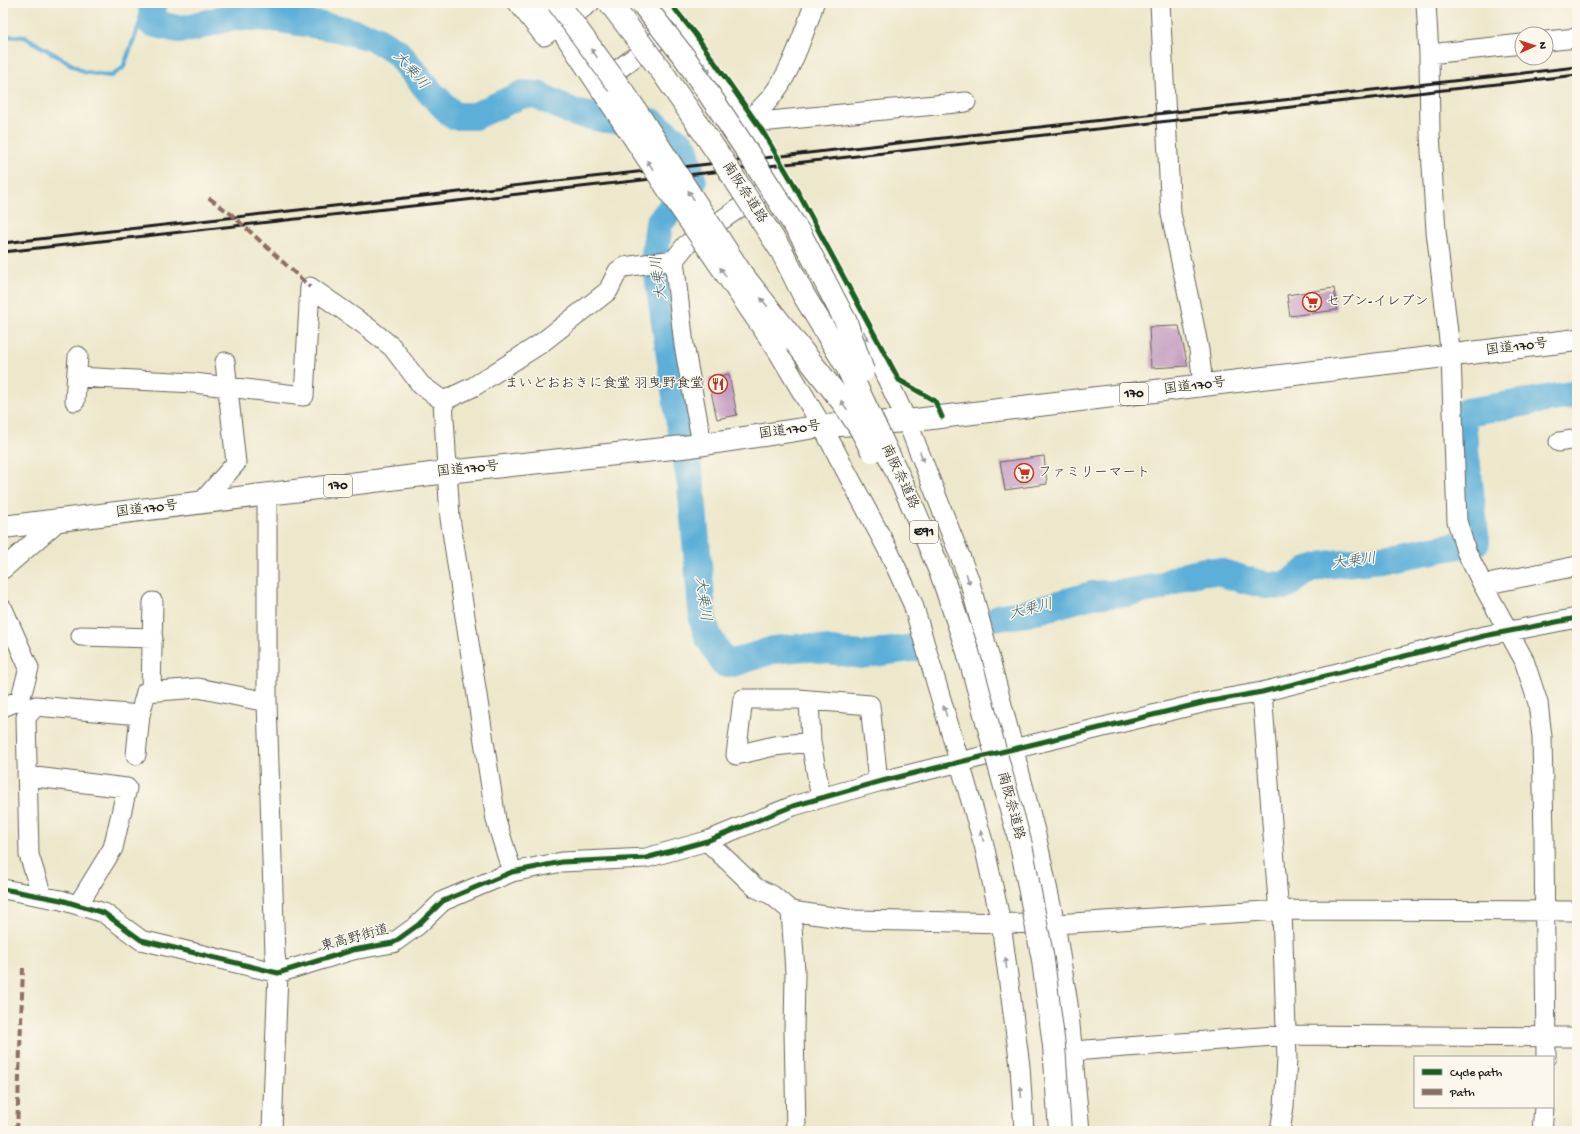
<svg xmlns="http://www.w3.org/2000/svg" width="1580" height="1134" font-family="'Gochi Hand','Klee One',sans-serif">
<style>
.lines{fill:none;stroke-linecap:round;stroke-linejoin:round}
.stream{stroke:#5cafd8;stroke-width:4.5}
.river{stroke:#5cafd8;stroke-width:28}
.building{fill:#c39bc0}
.minor-casing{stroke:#656359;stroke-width:21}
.highway-casing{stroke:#656359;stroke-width:24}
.minor{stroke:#fff;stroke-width:19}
.highway{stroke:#fff;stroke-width:22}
.rail{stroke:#1c1c1c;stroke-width:3}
.minor-bridge-casing{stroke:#656359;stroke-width:21;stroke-linecap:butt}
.highway-bridge-casing{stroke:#656359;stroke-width:24;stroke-linecap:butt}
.minor-bridge{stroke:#fff;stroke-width:19}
.highway-bridge{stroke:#fff;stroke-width:22}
.quiet{stroke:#8d6e63;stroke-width:4;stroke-dasharray:8 4;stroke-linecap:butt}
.cycleway-casing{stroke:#fbf7ec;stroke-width:8}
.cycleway{stroke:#1b5e20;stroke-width:5}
.oneway{fill:#999}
.labels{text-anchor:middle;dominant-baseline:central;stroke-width:3;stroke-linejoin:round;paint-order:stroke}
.shield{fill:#fbf7ec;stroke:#5f5e5a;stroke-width:1}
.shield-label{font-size:13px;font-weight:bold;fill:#1c1c1c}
.street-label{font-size:14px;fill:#1c1c1c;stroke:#fbf7ec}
.poi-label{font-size:14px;fill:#1c1c1c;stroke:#fbf7ec;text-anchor:start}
.water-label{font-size:15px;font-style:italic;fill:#395e71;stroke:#fbf7ec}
</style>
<rect width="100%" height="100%" fill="#fbf7ec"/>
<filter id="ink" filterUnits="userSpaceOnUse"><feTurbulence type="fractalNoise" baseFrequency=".025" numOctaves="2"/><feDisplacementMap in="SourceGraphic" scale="8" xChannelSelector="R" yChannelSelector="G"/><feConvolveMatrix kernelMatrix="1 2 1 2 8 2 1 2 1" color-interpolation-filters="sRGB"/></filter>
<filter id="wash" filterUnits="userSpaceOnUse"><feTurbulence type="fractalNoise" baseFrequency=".012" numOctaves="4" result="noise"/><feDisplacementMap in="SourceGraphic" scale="16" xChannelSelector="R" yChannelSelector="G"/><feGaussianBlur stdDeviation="0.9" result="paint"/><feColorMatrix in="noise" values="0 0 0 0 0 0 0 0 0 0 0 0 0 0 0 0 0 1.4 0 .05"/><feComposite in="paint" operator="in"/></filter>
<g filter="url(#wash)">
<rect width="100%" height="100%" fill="#ede7cb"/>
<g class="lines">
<path class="stream" d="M 3,36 L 25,37 L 84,72 L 111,76 L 123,68 L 141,20 L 141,3"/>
<path class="river" d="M 153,3 L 152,23 L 177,29 L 192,28 L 233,16 L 273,18 L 336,28 L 374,38 L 397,52 L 431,93 L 454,116 L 475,116 L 523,94 L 537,95 L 575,113 L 605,119 L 652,122 L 684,147 L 693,182 L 659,223 L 655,255 L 681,431 L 691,485 L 703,620 L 708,636 L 724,663 L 733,663 L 773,650 L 805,647 L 861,655 L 912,648
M 1000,617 L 1027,613 L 1092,595 L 1126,593 L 1159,587 L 1186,575 L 1205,571 L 1219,572 L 1242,579 L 1266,585 L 1285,586 L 1308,570 L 1325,565 L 1390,558 L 1476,542 L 1462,423 L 1466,412 L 1577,394"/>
</g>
<g id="blocks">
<path class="building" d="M 1334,288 L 1337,310 L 1290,316 L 1287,295 Z
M 1179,326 L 1188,366 L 1151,368 L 1149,327 Z
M 729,374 L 737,415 L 717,419 L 708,378 Z
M 1044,456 L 1047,484 L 1005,490 L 1000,462 Z"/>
</g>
</g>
<g filter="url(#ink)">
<use href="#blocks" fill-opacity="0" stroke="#656359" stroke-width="1"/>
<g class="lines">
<g class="minor-casing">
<path id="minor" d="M 518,3 L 544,36 L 590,3
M 541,3 L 558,26 L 608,101
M 659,3 L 699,56 L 797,207 L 861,324 L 907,421 L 969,579 L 1036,835 L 1055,924 L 1068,1004 L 1080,1131
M 1160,3 L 1171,214 L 1191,309 L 1199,350 L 1203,386
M 1426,3 L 1429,54 L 1430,134 L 1436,231 L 1451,357 L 1457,521 L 1466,551 L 1483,585 L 1524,660 L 1538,703 L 1542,737 L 1544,837 L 1546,1057
M 1546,41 L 1577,38
M 1429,54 L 1522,44
M 599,84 L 676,26
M 753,116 L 770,121 L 966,102
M 744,121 C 775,103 791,68 803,35 C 807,25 811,14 814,3
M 310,287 L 366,326 L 392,347 L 421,385 L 443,401 L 450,518 L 496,820 L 512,872
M 777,350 L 822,426 L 888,550 L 913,604 L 984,845 L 1001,923 L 1020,1066 L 1024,1131
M 77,377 L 194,383 L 304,396 L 310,287
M 75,401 L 78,356
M 443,401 L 473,387 L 540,344 L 608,291 L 618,271 L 624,267 L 674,260
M 1559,442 L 1577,439
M 702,444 L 684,345 L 674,260 L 686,245 L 779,180
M 267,494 L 267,702 L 275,955 L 278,973 L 272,1131
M 201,503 L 236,463 L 225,362
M 3,569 L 59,520
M 1483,585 L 1577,566
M 3,609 L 29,668 L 20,700 L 3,707
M 81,636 L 153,638
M 151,692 L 153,602
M 1262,692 L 1278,901 L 1282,910 L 1287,1060 L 1284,1106 L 1280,1131
M 809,700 L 811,742 L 821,798
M 811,742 L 774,746 L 736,755 L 743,699 L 798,699 L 870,705 L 878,782
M 136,755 L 140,715
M 27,776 L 127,788 L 113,848 L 78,905
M 707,841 L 756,888 L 772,895 L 791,911 L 854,920 L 1055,924 L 1282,910 L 1577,911
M 3,889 L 61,900 L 104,913 L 141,940 L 278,973 L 353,950 L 393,943 L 418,925 L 443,901 L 512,872 L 562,862 L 646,858 L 707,841 L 793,806 L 878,782 L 1206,702 L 1262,692 L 1484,636 L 1577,618
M 42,896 L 29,855 L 26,717 L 36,706 L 140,715 L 146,692 L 198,688 L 267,702
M 791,911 L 795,972 L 794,1030 L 796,1131
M 1073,1051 L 1287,1035 L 1577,1037
M 1542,1131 L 1544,1107"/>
</g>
<g class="highway-casing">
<path id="highway" d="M 3,527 L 447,472 L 692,446 L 822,426 L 907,421 L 1577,340"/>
</g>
<use href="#minor" class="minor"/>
<use href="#highway" class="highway"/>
<path class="rail" d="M 3,243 L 1577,67
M 3,252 L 1577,75"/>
<g class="minor-bridge-casing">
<path id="minor-bridge" d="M 608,101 L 673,199 L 777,350"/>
</g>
<g class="highway-bridge-casing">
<path id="highway-bridge" d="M 558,3 L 629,100 L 741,273 L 844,404 L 860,428 L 872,451
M 610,3 L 663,73 L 721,158 L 782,252 L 803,294 L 847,367 L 910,500 L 942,576 L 968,652 L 1021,845 L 1043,960 L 1054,1046 L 1060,1131
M 642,3 L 685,58 L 743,145 L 802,237 L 846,322 L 863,371"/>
</g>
<use href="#minor-bridge" class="minor-bridge"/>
<use href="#highway-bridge" class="highway-bridge"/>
<path class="quiet" d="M 209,198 L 231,214 L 310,287
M 17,1131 L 23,968"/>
<g class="cycleway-casing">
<path id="cycleway" d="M 670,3 L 695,34 L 763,132 L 793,183 L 899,380 L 935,401 L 942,417
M 3,889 L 61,900 L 104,913 L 141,940 L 278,973 L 353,950 L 393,943 L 418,925 L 443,901 L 512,872 L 562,862 L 646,858 L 707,841 L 793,806 L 878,782 L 1206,702 L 1262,692 L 1484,636 L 1577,618"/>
</g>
<use href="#cycleway" class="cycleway"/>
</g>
<defs><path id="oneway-solid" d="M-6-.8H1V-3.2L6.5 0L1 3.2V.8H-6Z"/></defs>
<g class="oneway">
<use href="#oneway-solid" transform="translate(594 53) rotate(-126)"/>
<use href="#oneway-solid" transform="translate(707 68) rotate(56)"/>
<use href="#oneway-solid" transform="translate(650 165) rotate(-124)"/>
<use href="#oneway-solid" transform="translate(691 195) rotate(-123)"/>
<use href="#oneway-solid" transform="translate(723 272) rotate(-124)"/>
<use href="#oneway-solid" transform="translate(764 302) rotate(-128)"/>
<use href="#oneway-solid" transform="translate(866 336) rotate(64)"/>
<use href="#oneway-solid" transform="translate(844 405) rotate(-125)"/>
<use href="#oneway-solid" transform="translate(922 457) rotate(69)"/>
<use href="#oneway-solid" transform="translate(968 579) rotate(72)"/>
<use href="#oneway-solid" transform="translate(945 711) rotate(-107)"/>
<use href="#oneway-solid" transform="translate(982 836) rotate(-106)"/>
<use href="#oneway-solid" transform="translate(1006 963) rotate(-97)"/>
<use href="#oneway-solid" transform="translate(1021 1092) rotate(-94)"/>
</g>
</g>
<defs>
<g id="supermarket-ring" transform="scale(1)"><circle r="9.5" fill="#fbf7ec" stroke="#c8321e" stroke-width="1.5"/><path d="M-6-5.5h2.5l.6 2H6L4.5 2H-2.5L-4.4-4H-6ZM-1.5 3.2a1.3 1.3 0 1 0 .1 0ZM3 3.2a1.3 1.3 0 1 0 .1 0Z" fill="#c8321e"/></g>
<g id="restaurant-ring" transform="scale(1)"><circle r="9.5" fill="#fbf7ec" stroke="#c8321e" stroke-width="1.5"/><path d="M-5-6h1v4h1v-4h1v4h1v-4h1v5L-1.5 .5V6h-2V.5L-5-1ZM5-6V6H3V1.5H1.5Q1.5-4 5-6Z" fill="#c8321e"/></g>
</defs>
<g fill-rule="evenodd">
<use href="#supermarket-ring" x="1312" y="302"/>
<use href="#restaurant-ring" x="718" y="384"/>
<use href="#supermarket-ring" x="1024" y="473"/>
</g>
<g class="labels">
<g class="shield">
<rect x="1120" y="383" width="28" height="22" rx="3"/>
<rect x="324" y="475" width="28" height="22" rx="3"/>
<rect x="910" y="521" width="28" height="22" rx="3"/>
</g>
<g class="shield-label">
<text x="1134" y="394">170</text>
<text x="338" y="486">170</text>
<text x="924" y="532">E91</text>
</g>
<g class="street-label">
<text transform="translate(744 193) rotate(57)">南阪奈道路</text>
<text transform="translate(1517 348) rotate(-7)">国道170号</text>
<text transform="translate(1195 387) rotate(-7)">国道170号</text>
<text transform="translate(790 431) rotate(-8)">国道170号</text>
<text transform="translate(468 470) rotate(-6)">国道170号</text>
<text transform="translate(899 477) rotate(65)">南阪奈道路</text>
<text transform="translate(147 510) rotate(-7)">国道170号</text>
<text transform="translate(1010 806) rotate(75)">南阪奈道路</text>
<text transform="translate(355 939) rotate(-15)">東高野街道</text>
</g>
<g class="poi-label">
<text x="1326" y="302">セブン-イレブン</text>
<text x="704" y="384" text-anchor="end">まいどおおきに食堂 羽曳野食堂</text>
<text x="1038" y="473">ファミリーマート</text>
</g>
<g class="water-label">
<text transform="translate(410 71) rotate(49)">大乗川</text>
<text transform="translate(660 278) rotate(-97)">大乗川</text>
<text transform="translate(1354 562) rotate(-7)">大乗川</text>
<text transform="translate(702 599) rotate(83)">大乗川</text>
<text transform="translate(1031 610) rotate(-14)">大乗川</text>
</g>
</g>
<rect width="1580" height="1134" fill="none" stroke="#fbf7ec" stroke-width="16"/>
<rect x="1414" y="1056" width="140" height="52" fill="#fbf7ec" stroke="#a29f99"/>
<rect x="1422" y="1069" width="20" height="6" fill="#1b5e20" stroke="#a29f99"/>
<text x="1450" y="1076" font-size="12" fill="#1c1c1c">Cycle path</text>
<rect x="1422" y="1089" width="20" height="6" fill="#8d6e63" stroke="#a29f99"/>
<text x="1450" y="1096" font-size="12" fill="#1c1c1c">Path</text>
<g transform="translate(1534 46) rotate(87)"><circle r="19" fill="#fbf7ec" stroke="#a29f99"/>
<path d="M0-3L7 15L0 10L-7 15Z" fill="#c8321e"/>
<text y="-6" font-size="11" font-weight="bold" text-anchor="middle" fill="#1c1c1c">N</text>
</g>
</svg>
